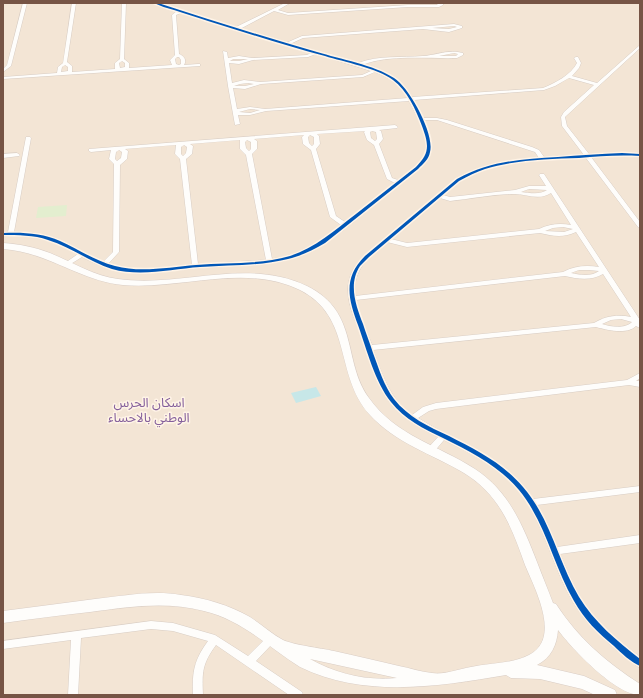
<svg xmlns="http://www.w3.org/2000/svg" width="643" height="698" font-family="Raleway,'Noto Sans Arabic',sans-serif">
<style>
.residential{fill:#f3e5d5}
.green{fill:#e3eecf}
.water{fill:#c7e7e8}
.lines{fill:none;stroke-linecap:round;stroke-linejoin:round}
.minor-casing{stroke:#d8cdc4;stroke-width:1}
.secondary-casing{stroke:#d9cdc5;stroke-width:1}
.minor{fill:#fefdfb;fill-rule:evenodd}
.secondary{fill:#fefdfb;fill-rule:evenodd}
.cycleway-casing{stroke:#fff4e7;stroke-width:3}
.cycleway{fill:#0057b8;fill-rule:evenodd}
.labels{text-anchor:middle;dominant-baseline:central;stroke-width:3;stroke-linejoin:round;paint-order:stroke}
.neighbourhood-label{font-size:13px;fill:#845f9b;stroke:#fff4e7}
</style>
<rect width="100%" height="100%" fill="#f7f0e6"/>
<path class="residential" d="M 3,3 L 640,3 L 640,695 L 3,695 Z"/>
<path class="green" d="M 67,205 L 66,216 L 36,218 L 38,207 Z"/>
<path class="water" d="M 316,387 L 321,396 L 296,403 L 291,393 Z"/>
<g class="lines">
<g class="minor-casing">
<path id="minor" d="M 23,3 L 27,3 L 11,66 L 3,72 L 3,69 L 7,65 Z
M 72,3 L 76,3 L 67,62 L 72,66 L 72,72 L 115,69 L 115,63 L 120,59 L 122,3 L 126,3 L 124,59 L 129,63 L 129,68 L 172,65 L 170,60 L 175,55 L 172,15 L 177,11 L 153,3 L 159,3 L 236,27 L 285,3 L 290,3 L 278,10 L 288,13 L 408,5 L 438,5 L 435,3 L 443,3 L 443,5 L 439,7 L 408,7 L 288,15 L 274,11 L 240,29 L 286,43 L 302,36 L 454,24 L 462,26 L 462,28 L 449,32 L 423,29 L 303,38 L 290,44 L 358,63 C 379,55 401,58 423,56 C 437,55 448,49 463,53 L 463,55 L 457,58 C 429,59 389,54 362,65 C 386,72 398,76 412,97 L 543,88 C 555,83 571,75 577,63 L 574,58 L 576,57 L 578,57 L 581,63 L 579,68 L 572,76 L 597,83 L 640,45 L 640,48 L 565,117 L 567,126 L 589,154 L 622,153 L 640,153 L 640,157 L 622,156 L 591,157 L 640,222 L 640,228 L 638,227 L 586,158 C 547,160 493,159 460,181 C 454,186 448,191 443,195 L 450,197 L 515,190 L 529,186 L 546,186 L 539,175 L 540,174 L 544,174 L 640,320 L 640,328 L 636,326 C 627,335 607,330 596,327 L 373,350 C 382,374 390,400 412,415 L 423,407 L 436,403 L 627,380 L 640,373 L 640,378 L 636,381 L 640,381 L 640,387 L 629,385 L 436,409 L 429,411 L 418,418 C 459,444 505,456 533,499 L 640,486 L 640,492 L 537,505 L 547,523 L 557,547 L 640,535 L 640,543 L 560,554 C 566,568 572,583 579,596 C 594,621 617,640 640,657 L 640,668 L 637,666 C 613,648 589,628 573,602 C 552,566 545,524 519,491 C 499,467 471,453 444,440 L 433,453 L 427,453 L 426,451 L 427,449 L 438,437 C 421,428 403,419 391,404 C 376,385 371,361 363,339 C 357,324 348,307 348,290 C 348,278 353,268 361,259 L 456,179 C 482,165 509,160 539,158 L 535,152 L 443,122 L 437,120 L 424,120 C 431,137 436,149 423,165 C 410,178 393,189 379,201 C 355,220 331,243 303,255 C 270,268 232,265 198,268 C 174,270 149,275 125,272 C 110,270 96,264 82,257 L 69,265 L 65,265 L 64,264 L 65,263 L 78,254 C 51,240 34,234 3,236 L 3,232 L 8,232 L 26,137 L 30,137 L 31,138 L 14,232 L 33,233 L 53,238 L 103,262 L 113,252 L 114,164 L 109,159 L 111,150 L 91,152 L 89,151 L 89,149 L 395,125 L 398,127 L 397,128 L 379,130 L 381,131 L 383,139 L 379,144 L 392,178 L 398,180 C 407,173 418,166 424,157 C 432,142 416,114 409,101 L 266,111 L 250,115 L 238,115 L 240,124 L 235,125 L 228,86 L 223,51 L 227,52 L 228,58 L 239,56 L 252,58 L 307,55 L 311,53 L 181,13 L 176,15 L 179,54 C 184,56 187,60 184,65 L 198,64 L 200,64 L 200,66 L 3,79 L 3,77 L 57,73 L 58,67 L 63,63 ZM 454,26 L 457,27 L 449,29 L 432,28 ZM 454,53 L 458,54 L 456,56 L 439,56 ZM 316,54 L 371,71 L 362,75 L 260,82 L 244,80 L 232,83 L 229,63 L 239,64 L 253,60 L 308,57 ZM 177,57 L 179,57 L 181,60 L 181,64 L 179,65 L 176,64 L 175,59 ZM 233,59 L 248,59 L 239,61 L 230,61 ZM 122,61 L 125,63 L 125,67 L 120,68 L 119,63 ZM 65,65 L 68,67 L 68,71 L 61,72 L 62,67 ZM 375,72 C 391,78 398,84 408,98 L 265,109 L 250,107 L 237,109 L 233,88 L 245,89 L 261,84 L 363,77 ZM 569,78 L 594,85 L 564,112 L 561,117 L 562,126 L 584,155 L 544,157 L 539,150 L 532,147 L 447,120 L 437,118 L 423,118 L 414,100 L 544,90 L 555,86 ZM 248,83 L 254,84 L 245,86 L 234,86 L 240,84 ZM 250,109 L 260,110 L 250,113 L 239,112 ZM 365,131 L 364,132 L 367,140 L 374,145 L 387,179 L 395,183 L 345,222 L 336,216 L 316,149 L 320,144 L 319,136 L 317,134 ZM 372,131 L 376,132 L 377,139 L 375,141 L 371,138 L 370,132 ZM 304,135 L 302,137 L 303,144 L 311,150 L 330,217 L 341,225 C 319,242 301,255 272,259 L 252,154 L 257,149 L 257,141 L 254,139 ZM 310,135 L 314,137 L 314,144 L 312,146 L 309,143 L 308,137 ZM 240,140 L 240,149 L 246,155 L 266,260 L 198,264 L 186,159 L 192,154 L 193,146 L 190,144 ZM 247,140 L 251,142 L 251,149 L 249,151 L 246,148 L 245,142 ZM 176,145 L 175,154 L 180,159 L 192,265 C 164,267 135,273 108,264 L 119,252 L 120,165 L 127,159 L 128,151 L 125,149 ZM 184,145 L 187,147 L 186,153 L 183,156 L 181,154 L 181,147 ZM 119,150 L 122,152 L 121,158 L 117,161 L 115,159 L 116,152 ZM 529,189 L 547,190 C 540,195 530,193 521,192 ZM 551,193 L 571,225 C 560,223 549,224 539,229 L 407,243 L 391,239 L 440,198 L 450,201 C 470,199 495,194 515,194 C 527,194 539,201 551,193 ZM 563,227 L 573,229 L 564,232 L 545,231 L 553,228 ZM 576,232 L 599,267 C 586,265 574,266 563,272 L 355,296 C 352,269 369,257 387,242 L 407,247 L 540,233 C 552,236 564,238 576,232 ZM 579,270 L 589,270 L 599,271 C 590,277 581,275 571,273 ZM 603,274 L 631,317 C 618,314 605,316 594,323 L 372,345 L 360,316 L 356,300 L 565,276 C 578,279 591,281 603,274 ZM 621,319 L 632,322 C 625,329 611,327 602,324 L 611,320 Z
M 17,153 L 20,155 L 19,156 L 3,158 L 3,154 Z
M 151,621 L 173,623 L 215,635 L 248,656 L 268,636 L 271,635 L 274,636 L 276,639 L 274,642 L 256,661 L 302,692 L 303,695 L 289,695 L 216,645 C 202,664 202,672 203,695 L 193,695 C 192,672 194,660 208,641 L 173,631 L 151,629 L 81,638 L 78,695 L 68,695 L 71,640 L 3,649 L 3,641 Z"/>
</g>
<g class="secondary-casing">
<path id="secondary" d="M 3,243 C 19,244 34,247 50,253 C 72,262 94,276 118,279 C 182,288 246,257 307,286 C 360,312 342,361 369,398 C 396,436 438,445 475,469 C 509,491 523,526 537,562 C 542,576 548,589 553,603 L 556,604 C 578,638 606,662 640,684 L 640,695 C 616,695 572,649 558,630 C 557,645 551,658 537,665 L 584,676 L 615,690 L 617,695 L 595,695 L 582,689 L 540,679 L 511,678 L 506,675 C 436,687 364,698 300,667 C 268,647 242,620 204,611 C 165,601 129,607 90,612 C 61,615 32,619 3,623 L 3,611 C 34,607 65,603 95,599 C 124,596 153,590 181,595 C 205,598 229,605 250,617 C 261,624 272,634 283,640 C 294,645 320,648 334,651 C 356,656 378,661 399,666 C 410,668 421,672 432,673 C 444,675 459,669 471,667 C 489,663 512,664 529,655 C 550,644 546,621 540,602 C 536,589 530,577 525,565 C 512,528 500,495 464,473 C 432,454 395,443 369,414 C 334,374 353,317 300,290 C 245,263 181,290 123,285 C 80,281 48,252 3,249 ZM 310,659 L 397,678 C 366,681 337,674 310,659 Z"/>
</g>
<use href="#minor" class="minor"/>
<use href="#secondary" class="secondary"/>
<g class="cycleway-casing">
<path id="cycleway" d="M 154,3 L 158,3 C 211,20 264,37 317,52 C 340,59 374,65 394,78 C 409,87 435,134 430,152 C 429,159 423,164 418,169 L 325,243 C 313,250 301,256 288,259 C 260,266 230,265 200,267 C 172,269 141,277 112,269 C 90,262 71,247 48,240 C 34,235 18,235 3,235 L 3,233 C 22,232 42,233 60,241 C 78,249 95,261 115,266 C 141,273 170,267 196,265 C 227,262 259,265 290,256 C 315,248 335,230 356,214 C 376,198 396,183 416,167 C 430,153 429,145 422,126 C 416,110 407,90 393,80 C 377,68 344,62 325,56 C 286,46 247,33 208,21 C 197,17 185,14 174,10 C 167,8 160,6 154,3 Z
M 622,153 L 640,154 L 640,156 C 619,155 599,156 579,158 C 548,159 514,160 485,169 C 476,172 468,176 459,181 L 369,257 C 366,260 363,263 360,266 C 348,284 356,306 363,324 C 366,334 370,343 373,353 C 379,369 384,386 394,399 C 408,417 429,427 449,436 C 476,450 503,463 523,487 C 551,519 558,562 579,597 C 594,622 617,641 640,659 L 640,666 C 631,662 621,653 614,646 C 598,633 584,619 574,601 C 553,565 546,523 519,490 C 499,466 471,452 443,438 C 424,429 404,419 391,402 C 375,382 367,350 358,325 C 348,298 343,278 365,256 L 457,179 C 490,161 521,159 558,157 C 579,155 601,154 622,153 Z"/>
</g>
<use href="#cycleway" class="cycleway"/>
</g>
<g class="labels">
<g class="neighbourhood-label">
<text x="149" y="402">اسكان الحرس<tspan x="149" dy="15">الوطني بالاحساء</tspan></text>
</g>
</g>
<rect width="643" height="698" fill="none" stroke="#765445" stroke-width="8"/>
</svg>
